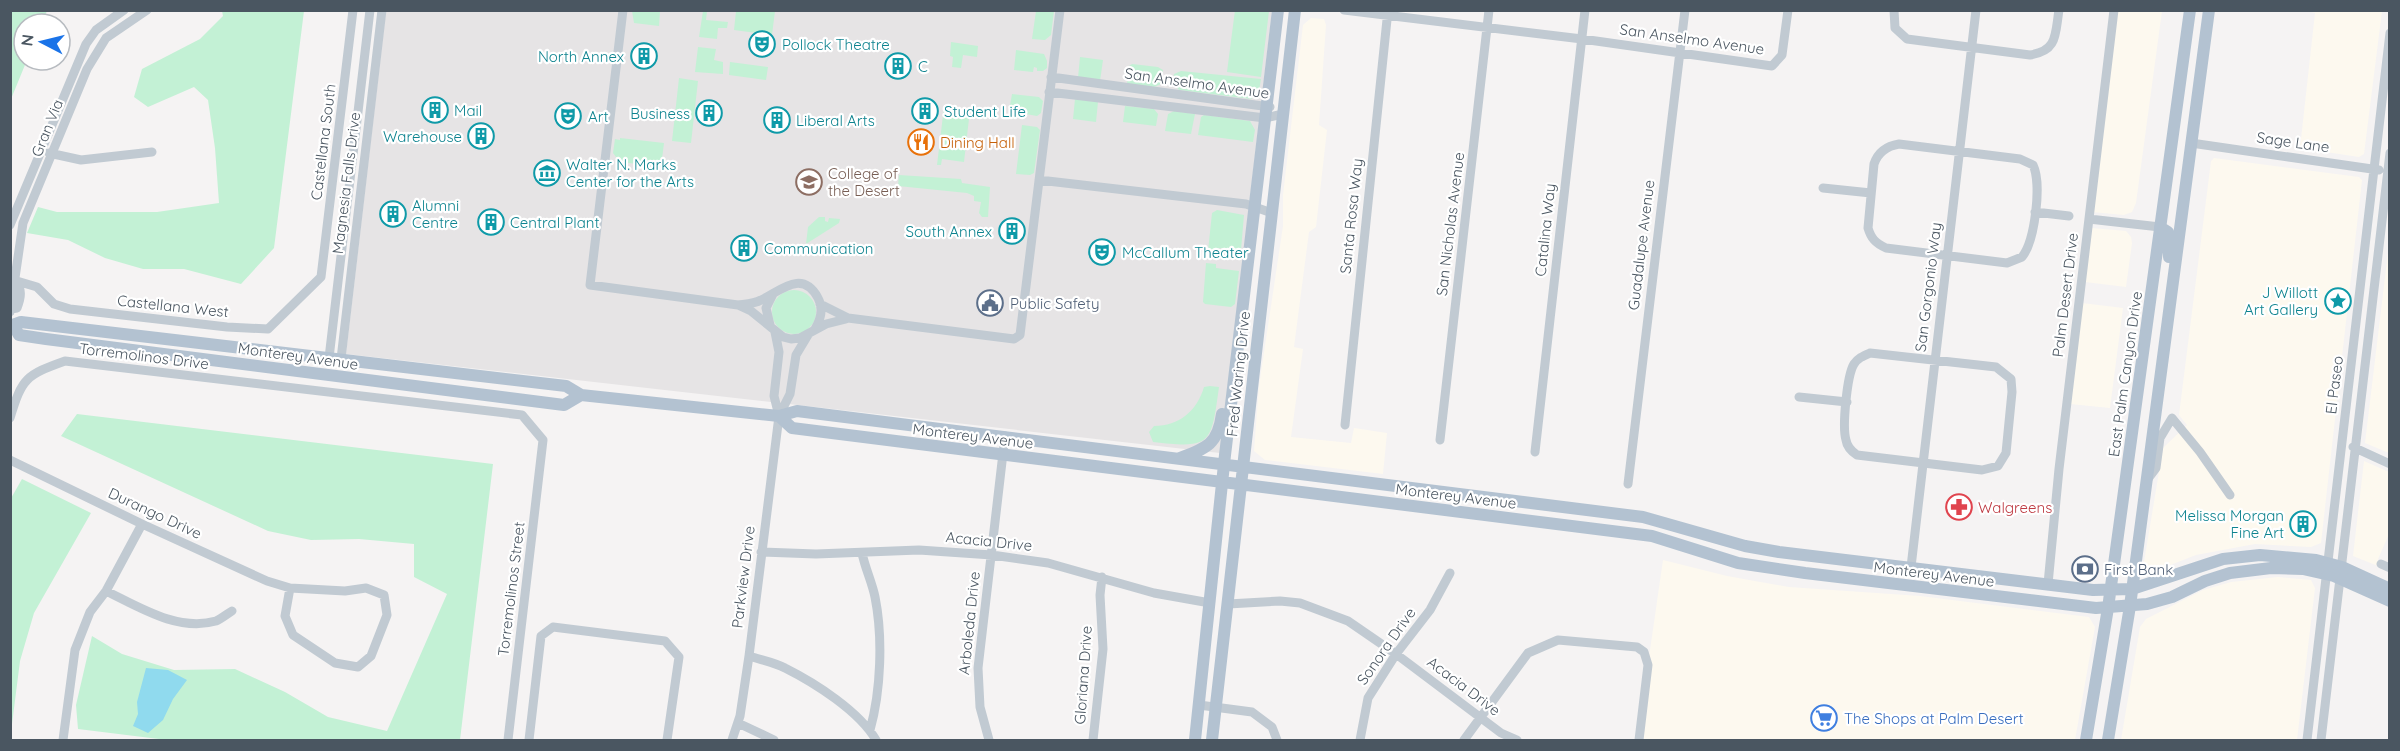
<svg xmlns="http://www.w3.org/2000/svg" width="2400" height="751" font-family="Quicksand,sans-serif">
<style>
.commercial{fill:#fdf9ef}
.education{fill:#e6e4e5}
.green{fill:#c3f1d5}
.water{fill:#90daee}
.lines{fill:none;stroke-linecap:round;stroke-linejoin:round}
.minor{stroke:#c1cad2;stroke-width:9}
.major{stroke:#b3c2d1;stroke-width:12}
.labels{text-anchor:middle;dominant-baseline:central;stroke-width:4.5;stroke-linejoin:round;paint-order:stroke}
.street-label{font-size:15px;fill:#4a5661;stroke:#fff}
.culture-label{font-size:15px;fill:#0d838f;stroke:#fff;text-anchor:start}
.food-label{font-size:15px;fill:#c56008;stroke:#fff;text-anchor:start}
.education-label{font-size:15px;fill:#785e54;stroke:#fff;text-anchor:start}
.service-label{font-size:15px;fill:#4e5e75;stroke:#fff;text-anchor:start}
.health-label{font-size:15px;fill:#be3a42;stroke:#fff;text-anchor:start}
.shop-label{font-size:15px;fill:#366cbe;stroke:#fff;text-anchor:start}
</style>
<rect width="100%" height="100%" fill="#f5f3f3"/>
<path class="commercial" d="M 2116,11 L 2162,11 L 2136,203 L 2132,212 L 2124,215 L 2092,212 Z
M 2307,11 L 2382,11 L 2364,154 L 2359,157 L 2300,148 L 2315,13 Z
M 1311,18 L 1324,19 L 1326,25 L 1319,125 L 1327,130 L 1316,227 L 1309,232 L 1294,347 L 1303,349 L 1291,437 L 1351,443 L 1354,428 L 1387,433 L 1383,474 L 1265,460 L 1254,451 L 1259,386 L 1283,226 L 1283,195 L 1303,25 Z
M 2214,158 L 2359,177 L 2362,180 L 2321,543 L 2311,547 L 2255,544 L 2196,555 L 2155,571 L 2144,562 L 2163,448 L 2187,425 L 2179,415 L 2211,161 Z
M 2092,228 L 2126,231 L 2131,237 L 2132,243 L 2126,287 L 2085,282 Z
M 2389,244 L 2389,453 L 2365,443 Z
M 2082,303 L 2123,308 L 2110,408 L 2070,404 Z
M 2364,461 L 2389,472 L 2389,534 L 2378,559 L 2378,566 L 2353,556 Z
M 1663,560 L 1727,576 L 1789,587 L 1920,596 L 2089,617 L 2095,627 L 2075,740 L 1637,740 Z
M 2278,577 L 2311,580 L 2315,588 L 2297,740 L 2121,740 L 2140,627 L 2146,619 L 2203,590 L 2231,582 Z"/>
<path class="education" d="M 386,11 L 1272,11 L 1220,453 L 346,354 Z"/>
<path class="green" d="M 1235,10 L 1269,11 L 1261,77 L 1227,72 Z
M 11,11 L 47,11 L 41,24 L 24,24 L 24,60 L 27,60 L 11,99 Z
M 222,11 L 304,11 L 274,248 L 241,284 L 184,269 L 143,269 L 105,258 L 68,240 L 27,233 L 38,207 L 57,212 L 157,212 L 219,203 L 215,148 L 208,100 L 194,87 L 148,107 L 134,97 L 142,69 L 200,39 L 223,16 Z
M 632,11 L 660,11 L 659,26 L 634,23 Z
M 703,11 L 707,11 L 706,20 L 728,22 L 727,28 L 718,28 L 717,39 L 699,37 Z
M 736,11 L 775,11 L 772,35 L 734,30 Z
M 1036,11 L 1054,11 L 1051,35 L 1045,40 L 1032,39 Z
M 951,42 L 978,46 L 977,57 L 963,55 L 961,68 L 952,67 L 953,57 L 950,56 Z
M 698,47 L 716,49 L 714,60 L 723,62 L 723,74 L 695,72 Z
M 1016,50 L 1044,54 L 1047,61 L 1047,68 L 1043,71 L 1037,71 L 1037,68 L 1034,67 L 1033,72 L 1014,70 Z
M 1080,57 L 1103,60 L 1100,81 L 1078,78 Z
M 730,62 L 768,67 L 766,80 L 729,75 Z
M 1132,64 L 1158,67 L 1163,70 L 1161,84 L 1154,87 L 1127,84 L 1129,66 Z
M 1181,71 L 1261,79 L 1259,91 L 1251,99 L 1179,90 L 1173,82 L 1174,74 Z
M 679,78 L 698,81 L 691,143 L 672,141 Z
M 1012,94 L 1039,97 L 1043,101 L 1041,113 L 1037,116 L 1009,111 Z
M 1075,99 L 1098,102 L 1096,122 L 1073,119 Z
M 1125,106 L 1154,109 L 1158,114 L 1156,126 L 1123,122 Z
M 944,107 L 970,110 L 964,162 L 942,159 L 941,165 L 937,165 Z
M 1174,111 L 1195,114 L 1191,134 L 1165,131 L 1168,114 Z
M 1204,115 L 1250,121 L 1255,130 L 1253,142 L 1198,135 L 1201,117 Z
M 1022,125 L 1037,127 L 1040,130 L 1034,173 L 1030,175 L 1016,174 Z
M 620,138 L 664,143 L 661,167 L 621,162 L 621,158 L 616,157 L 613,153 L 615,139 L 620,140 Z
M 899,175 L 961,179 L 962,183 L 990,187 L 988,217 L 982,217 L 979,213 L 981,202 L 974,201 L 974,196 L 967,193 L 898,186 Z
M 1217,210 L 1244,215 L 1241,250 L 1218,248 L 1217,252 L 1208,251 L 1212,213 Z
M 819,217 L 825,217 L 825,221 L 828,222 L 829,218 L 840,219 L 839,223 L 806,244 L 808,227 Z
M 1206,263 L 1216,264 L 1216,268 L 1239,271 L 1235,304 L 1231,307 L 1205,304 L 1203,302 Z
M772 312a22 22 0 1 1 44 0a22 22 0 1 1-44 0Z
M 1210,386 L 1219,387 C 1211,444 1212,449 1153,442 L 1149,432 L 1154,426 C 1179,426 1197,411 1204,387 Z
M 77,414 L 493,464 L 460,740 L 167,740 L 78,729 L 76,705 L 92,636 L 122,654 L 174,670 L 235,669 L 285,692 L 328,717 L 387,731 L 447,594 L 414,577 L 414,544 L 359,539 L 311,540 L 268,531 L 61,436 Z
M 22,479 L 91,513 L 34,613 L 20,661 L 11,732 L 10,500 Z"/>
<path class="water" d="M 146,668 L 168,670 L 187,680 L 173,699 L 163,720 L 148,733 L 133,726 L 138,714 L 137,702 Z"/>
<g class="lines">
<path class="minor" d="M 623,10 L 590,285 L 738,305 C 746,304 754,304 761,300 C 779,292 802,268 818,298 C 824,309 821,319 815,329
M 1344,10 L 1582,39 L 1772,66 L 1782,55 L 1788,10
M 1894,10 L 1895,28 L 1907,39 L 2030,55 C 2058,51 2055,34 2059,10
M 1051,77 L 1270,107
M 1049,92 L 1265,118 L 1283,114
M 2191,143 L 2379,170
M 1899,144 L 2020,159 L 2033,165 C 2042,183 2035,241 2022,257 L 2007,263 L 1886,248 C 1875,243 1871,238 1868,228 L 1874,164 C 1878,152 1887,146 1899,144 Z
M 49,153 L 81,160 L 152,152
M 1039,180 L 1246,204 L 1272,213
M 1823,188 L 1871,193
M 2035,212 L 2069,216
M 2089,219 L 2160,227
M 10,225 L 86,44 L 96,30 L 124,10
M 10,279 L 37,287 L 54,304 L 70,309 L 227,327 L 268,329 L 321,277 L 353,10
M 820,304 L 848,318 L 1014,339 L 1020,335 L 1060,10
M 738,305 L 751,311 L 783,337 L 791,339 L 800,338 L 826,324 L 846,319
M 11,309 L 17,308 C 21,298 23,288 14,280
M 10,312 L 23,223 L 87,69 L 106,38 L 147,10
M 770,325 L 766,308 L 773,294
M 775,332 L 779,352 L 774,396 L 779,416
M 1870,353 L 1996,367 L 2011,379 L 2012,392 L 2006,453 L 1998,466 L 1982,470 L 1857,455 C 1851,451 1847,447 1846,440 C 1842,427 1847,375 1854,364 C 1858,358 1863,356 1870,353 Z
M 329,358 L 370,10
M 341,359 L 382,10
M 1799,397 L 1847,402
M 10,418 C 22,378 26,375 65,361 L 522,415 L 543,440 L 508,740
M 1345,425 L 1388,10
M 1440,440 L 1489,10
M 2353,447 L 2390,464
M 1535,452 L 1585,10
M 10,460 L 142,524 L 267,581 L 290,588
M 2147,480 L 2156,468 L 2160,438 L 2172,418 L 2200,452 L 2230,495
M 1628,484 L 1685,10
M 761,552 L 816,554 L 919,550 L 992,555 L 1048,563 L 1154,593 L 1210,603
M 862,553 C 865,568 872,582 875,597 C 883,637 881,691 870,730
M 2381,564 L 2390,568
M 1911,567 L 1976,10
M 2048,584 L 2059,469 L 2114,10
M 290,588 L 345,591 L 366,588 L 384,595 L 387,615 L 371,656 L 358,667 L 335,663 L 293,635 L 285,616 Z
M 106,591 C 139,607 178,632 216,621 C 221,619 227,614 232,611
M 1228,604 L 1280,601 L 1300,603 L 1348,621 L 1396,654 L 1501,733 L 1517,740
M 749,656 C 761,660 774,662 785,668 C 815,683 859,711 876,740
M 1199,705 L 1252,712 L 1272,727 L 1277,740
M 738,723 L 774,740
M 63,740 L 75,650 L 90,612 L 106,591 L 142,524
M 529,740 L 541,636 L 553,627 L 665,641 L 679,657 L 667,740
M 732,740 L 740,716 L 749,656 L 779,416 L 790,394 L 796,355 L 808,335
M 989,740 L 980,707 L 978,668 L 1005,436
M 1093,740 L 1103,649 L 1100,595 L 1102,577
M 1360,740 L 1368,698 L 1396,654 L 1430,610 L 1450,573
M 1464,740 L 1528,653 L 1558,640 L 1637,647 L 1644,652 L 1648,665 L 1639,740
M 2307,740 L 2390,33
M 2321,740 L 2390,153"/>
<path class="major" d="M 2160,227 L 2168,232 L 2169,257
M 10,326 L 21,322 L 566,386 L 581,395 L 779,416 L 797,411 L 1643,517 L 1745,546 L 1779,552 L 2093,590 L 2132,589 L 2223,559 L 2260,555 L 2316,560 L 2342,567 L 2390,589
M 14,326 L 19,335 L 46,339 L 564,405 L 581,395
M 779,416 L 792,428 L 1652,536 L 1738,563 L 1805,573 L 2096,608 L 2147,604 L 2172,597 L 2205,581 L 2230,573 L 2271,568 L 2303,569 L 2334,576 L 2390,601
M 1180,458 C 1207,448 1218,444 1222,414
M 1195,740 L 1225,455 L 1278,10
M 1212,740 L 1295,10
M 2086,740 L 2108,608 L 2190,10
M 2108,740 L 2130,606 L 2209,10"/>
</g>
<defs>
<g id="theatre-ring" transform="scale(1.35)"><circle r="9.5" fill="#fff" stroke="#0f9aa8" stroke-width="1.5"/><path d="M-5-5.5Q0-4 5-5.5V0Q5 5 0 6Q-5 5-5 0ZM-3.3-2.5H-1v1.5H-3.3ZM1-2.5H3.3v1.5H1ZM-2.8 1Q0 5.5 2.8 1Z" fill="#0f9aa8"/></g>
<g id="building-ring" transform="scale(1.35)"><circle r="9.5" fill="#fff" stroke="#0f9aa8" stroke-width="1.5"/><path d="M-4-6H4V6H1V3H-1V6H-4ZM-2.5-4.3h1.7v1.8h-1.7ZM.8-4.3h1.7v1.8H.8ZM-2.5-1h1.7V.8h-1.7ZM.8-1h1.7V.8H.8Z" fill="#0f9aa8"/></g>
<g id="restaurant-ring" transform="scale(1.35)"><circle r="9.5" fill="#fff" stroke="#e8710a" stroke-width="1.5"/><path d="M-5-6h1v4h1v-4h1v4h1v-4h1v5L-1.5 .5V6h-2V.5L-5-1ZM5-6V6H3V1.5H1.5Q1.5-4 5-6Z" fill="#e8710a"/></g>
<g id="museum-ring" transform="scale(1.35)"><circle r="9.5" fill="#fff" stroke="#0f9aa8" stroke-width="1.5"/><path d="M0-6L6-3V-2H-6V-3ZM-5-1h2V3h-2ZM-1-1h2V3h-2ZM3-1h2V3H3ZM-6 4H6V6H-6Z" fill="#0f9aa8"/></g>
<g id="university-ring" transform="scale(1.35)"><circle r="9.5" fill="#fff" stroke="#8d6e63" stroke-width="1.5"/><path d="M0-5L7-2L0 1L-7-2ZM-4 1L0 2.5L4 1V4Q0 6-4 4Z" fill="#8d6e63"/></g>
<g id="sight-ring" transform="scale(1.35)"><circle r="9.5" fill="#fff" stroke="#0f9aa8" stroke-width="1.5"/><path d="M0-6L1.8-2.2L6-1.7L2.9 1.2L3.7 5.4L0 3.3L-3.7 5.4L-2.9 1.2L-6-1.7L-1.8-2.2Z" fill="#0f9aa8"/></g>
<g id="civic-ring" transform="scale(1.35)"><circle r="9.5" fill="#fff" stroke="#5c6f8a" stroke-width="1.5"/><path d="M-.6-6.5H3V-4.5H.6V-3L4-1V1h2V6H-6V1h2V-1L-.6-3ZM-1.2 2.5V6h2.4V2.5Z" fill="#5c6f8a"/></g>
<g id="pharmacy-ring" transform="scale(1.35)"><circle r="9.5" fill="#fff" stroke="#e0444e" stroke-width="1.5"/><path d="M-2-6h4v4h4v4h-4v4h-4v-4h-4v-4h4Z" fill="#e0444e"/></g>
<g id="bank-ring" transform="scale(1.35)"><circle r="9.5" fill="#fff" stroke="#5c6f8a" stroke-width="1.5"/><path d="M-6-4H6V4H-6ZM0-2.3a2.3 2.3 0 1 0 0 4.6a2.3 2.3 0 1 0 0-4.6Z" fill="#5c6f8a"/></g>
<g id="supermarket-ring" transform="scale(1.35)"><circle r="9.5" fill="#fff" stroke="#3f7fe0" stroke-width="1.5"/><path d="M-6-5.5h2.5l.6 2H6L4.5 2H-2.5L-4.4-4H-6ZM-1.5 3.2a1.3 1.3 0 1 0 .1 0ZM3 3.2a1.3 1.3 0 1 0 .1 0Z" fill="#3f7fe0"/></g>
</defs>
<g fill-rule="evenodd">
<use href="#theatre-ring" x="762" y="44"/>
<use href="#building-ring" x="644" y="56"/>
<use href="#building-ring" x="898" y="66"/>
<use href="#building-ring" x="435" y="110"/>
<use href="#building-ring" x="925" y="111"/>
<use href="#building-ring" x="709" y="113"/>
<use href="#theatre-ring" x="568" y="116"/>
<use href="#building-ring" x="777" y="120"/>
<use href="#building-ring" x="481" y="136"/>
<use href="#restaurant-ring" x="921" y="142"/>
<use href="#museum-ring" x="547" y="173"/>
<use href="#university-ring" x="809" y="182"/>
<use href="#building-ring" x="393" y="214"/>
<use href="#building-ring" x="491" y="222"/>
<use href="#building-ring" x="1012" y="231"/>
<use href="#building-ring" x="744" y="248"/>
<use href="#theatre-ring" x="1102" y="252"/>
<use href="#sight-ring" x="2338" y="301"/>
<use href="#civic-ring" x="990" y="303"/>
<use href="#pharmacy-ring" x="1959" y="507"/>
<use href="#building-ring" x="2303" y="524"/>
<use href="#bank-ring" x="2085" y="569"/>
<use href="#supermarket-ring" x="1824" y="718"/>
</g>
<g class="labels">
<g class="street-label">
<text transform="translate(1692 39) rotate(8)">San Anselmo Avenue</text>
<text transform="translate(1197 83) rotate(8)">San Anselmo Avenue</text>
<text transform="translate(47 128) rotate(-68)">Gran Via</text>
<text transform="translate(323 142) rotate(-83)">Castellana South</text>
<text transform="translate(2293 142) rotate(8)">Sage Lane</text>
<text transform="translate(346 183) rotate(-83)">Magnesia Falls Drive</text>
<text transform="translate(1351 216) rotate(-84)">Santa Rosa Way</text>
<text transform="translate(1450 224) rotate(-83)">San Nicholas Avenue</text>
<text transform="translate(1545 230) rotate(-84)">Catalina Way</text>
<text transform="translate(1641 245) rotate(-83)">Guadalupe Avenue</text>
<text transform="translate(1928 287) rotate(-83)">San Gorgonio Way</text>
<text transform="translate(2065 295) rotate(-83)">Palm Desert Drive</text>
<text transform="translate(173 306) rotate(6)">Castellana West</text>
<text transform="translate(144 356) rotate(7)">Torremolinos Drive</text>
<text transform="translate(298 356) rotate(8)">Monterey Avenue</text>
<text transform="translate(1238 374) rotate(-84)">Fred Waring Drive</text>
<text transform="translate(2125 374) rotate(-82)">East Palm Canyon Drive</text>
<text transform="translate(2334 385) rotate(-83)">El Paseo</text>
<text transform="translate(973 436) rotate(7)">Monterey Avenue</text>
<text transform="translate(1456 496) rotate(7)">Monterey Avenue</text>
<text transform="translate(155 513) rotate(25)">Durango Drive</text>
<text transform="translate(989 541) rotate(6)">Acacia Drive</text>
<text transform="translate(1934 574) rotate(7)">Monterey Avenue</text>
<text transform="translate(743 577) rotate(-83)">Parkview Drive</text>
<text transform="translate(511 589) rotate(-83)">Torremolinos Street</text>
<text transform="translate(969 623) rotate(-84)">Arboleda Drive</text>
<text transform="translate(1386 646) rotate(-55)">Sonora Drive</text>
<text transform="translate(1083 675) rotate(-86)">Gloriana Drive</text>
<text transform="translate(1464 686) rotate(37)">Acacia Drive</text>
</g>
<g class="culture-label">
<text x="782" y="44">Pollock Theatre</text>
<text x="624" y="56" text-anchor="end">North Annex</text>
<text x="918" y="66">C</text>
<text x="454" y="110">Mail</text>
<text x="944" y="111">Student Life</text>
<text x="690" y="113" text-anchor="end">Business</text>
<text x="588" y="116">Art</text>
<text x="796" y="120">Liberal Arts</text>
<text x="462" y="136" text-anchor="end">Warehouse</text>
<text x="566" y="164">Walter N. Marks<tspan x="566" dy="17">Center for the Arts</tspan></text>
<text x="412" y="205">Alumni<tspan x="412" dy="17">Centre</tspan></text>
<text x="510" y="222">Central Plant</text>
<text x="992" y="231" text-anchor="end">South Annex</text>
<text x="764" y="248">Communication</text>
<text x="1122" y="252">McCallum Theater</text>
<text x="2318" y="292" text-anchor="end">J Willott<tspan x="2318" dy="17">Art Gallery</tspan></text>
<text x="2284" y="515" text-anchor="end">Melissa Morgan<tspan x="2284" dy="17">Fine Art</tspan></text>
</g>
<g class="food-label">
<text x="940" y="142">Dining Hall</text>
</g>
<g class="education-label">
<text x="828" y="173">College of<tspan x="828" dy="17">the Desert</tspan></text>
</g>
<g class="service-label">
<text x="1010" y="303">Public Safety</text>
<text x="2104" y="569">First Bank</text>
</g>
<g class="health-label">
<text x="1978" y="507">Walgreens</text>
</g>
<g class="shop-label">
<text x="1844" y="718">The Shops at Palm Desert</text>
</g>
</g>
<rect width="2400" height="751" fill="none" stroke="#4a5661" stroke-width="24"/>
<g transform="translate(42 42) rotate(277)"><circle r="28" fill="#ffffff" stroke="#b7bbc0" stroke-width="1.5"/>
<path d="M0-4.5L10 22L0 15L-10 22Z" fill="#1a73e8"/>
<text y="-9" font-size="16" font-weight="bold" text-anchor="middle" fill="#4a5661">N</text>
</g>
</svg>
